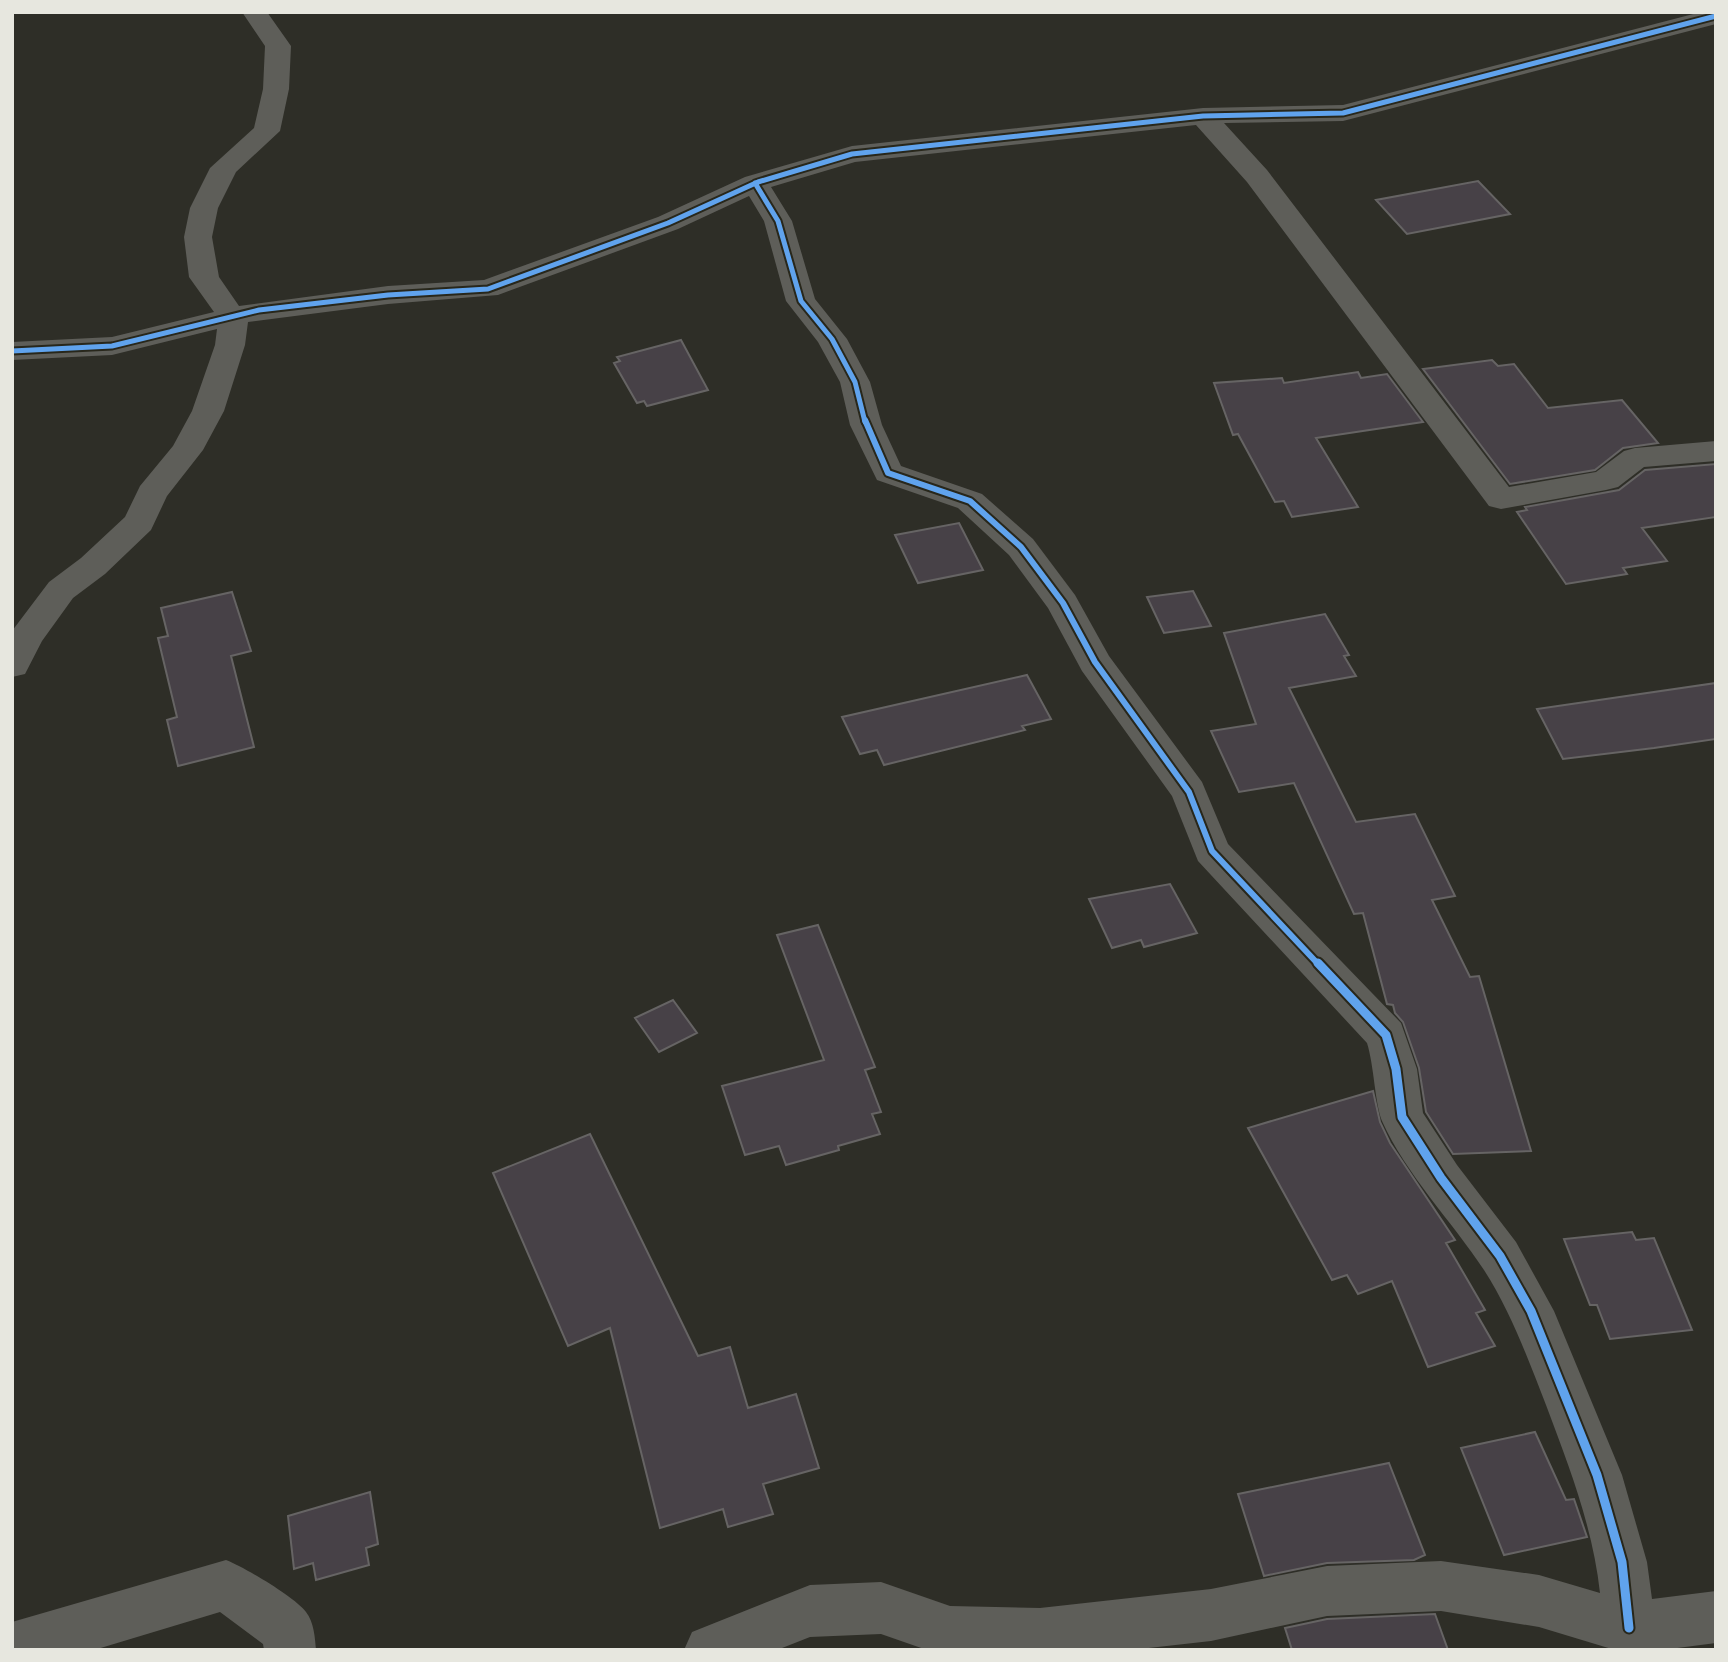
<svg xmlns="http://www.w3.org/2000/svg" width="1728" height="1662" font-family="'Open Sans',sans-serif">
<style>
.building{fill:#474147;stroke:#666464;stroke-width:2}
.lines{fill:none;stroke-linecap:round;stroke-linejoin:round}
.street{fill:#5e5e59;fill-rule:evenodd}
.cycleway-far2-casing{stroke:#28271b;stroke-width:9}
.cycleway-far1-casing{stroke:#28271b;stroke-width:10}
.cycleway-casing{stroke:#28271b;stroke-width:13}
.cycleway-far2{stroke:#60a3ed;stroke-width:5}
.cycleway-far1{stroke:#60a3ed;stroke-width:6}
.cycleway{stroke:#60a3ed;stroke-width:9}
</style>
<rect width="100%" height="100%" fill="#2e2e27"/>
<path class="building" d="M 1478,181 L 1510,214 L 1407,234 L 1376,200 Z
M 681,340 L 708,390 L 647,406 L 644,401 L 637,403 L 614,363 L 620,361 L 617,357 Z
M 1492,360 L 1498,366 L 1514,364 L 1548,408 L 1622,400 L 1658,443 L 1623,448 L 1595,470 L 1510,484 L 1423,369 Z
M 1358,372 L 1361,378 L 1387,374 L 1423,422 L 1316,438 L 1358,507 L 1292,517 L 1284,501 L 1275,502 L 1238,434 L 1233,435 L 1214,383 L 1282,378 L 1284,383 Z
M 1716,464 L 1716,517 L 1642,528 L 1667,561 L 1623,568 L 1627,574 L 1566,584 L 1517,512 L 1527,510 L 1525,507 L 1619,490 L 1645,470 Z
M 959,523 L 983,570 L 918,583 L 895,535 Z
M 1193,591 L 1211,626 L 1164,633 L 1147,597 Z
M 232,592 L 251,651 L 231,656 L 254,747 L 178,766 L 167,720 L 177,717 L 158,638 L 168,636 L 161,608 Z
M 1325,614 L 1349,655 L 1344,656 L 1356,676 L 1289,688 L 1356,822 L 1415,814 L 1455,896 L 1432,900 L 1470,977 L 1479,976 L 1531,1151 L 1453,1154 L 1426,1112 L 1419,1068 L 1403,1022 L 1395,1013 L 1393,1005 L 1387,1004 L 1363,913 L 1354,914 L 1294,783 L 1239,792 L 1211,731 L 1256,724 L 1224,633 Z
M 1027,675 L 1051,719 L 1022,726 L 1025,730 L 884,765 L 877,750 L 860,754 L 842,717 Z
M 1716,683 L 1716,739 L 1654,748 L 1563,759 L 1537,709 Z
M 1170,884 L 1197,933 L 1144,947 L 1141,940 L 1112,948 L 1089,899 Z
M 818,925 L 875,1067 L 865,1070 L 881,1112 L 872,1114 L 880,1134 L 838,1146 L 839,1150 L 786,1165 L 779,1146 L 745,1155 L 722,1086 L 824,1060 L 777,935 Z
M 673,1000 L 697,1033 L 659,1052 L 635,1018 Z
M 1373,1091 L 1380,1122 L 1390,1143 L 1455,1240 L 1446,1243 L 1485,1310 L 1476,1313 L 1495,1346 L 1428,1367 L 1392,1281 L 1358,1294 L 1347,1275 L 1332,1280 L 1248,1128 Z
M 590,1134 L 698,1356 L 730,1347 L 748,1408 L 796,1394 L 819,1468 L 763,1484 L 773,1514 L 728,1527 L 723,1509 L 660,1528 L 610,1328 L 568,1346 L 493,1173 Z
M 1632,1232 L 1636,1240 L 1654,1238 L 1692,1330 L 1610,1339 L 1597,1305 L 1590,1305 L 1564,1239 Z
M 1535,1432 L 1566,1500 L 1574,1499 L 1587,1537 L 1504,1555 L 1461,1448 Z
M 1389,1463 L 1425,1555 L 1414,1560 L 1327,1563 L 1264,1576 L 1238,1494 Z
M 370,1492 L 378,1544 L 366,1548 L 369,1565 L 316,1580 L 313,1563 L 294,1569 L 288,1516 Z
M 1435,1614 L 1448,1650 L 1292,1650 L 1285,1628 L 1327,1619 Z"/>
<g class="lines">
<path class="street" d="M 242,12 L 267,12 L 291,46 L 289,89 L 280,131 L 236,172 L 218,208 L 212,237 L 219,277 L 239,306 L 388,286 L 484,280 L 658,217 L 745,177 L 852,146 L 1203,108 L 1343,105 L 1701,12 L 1716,12 L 1716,24 L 1343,121 L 1224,123 L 1267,170 L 1509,487 L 1596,472 L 1624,451 L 1635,448 L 1716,441 L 1716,461 L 1644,467 L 1618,487 L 1606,490 L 1501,509 L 1489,506 L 1247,182 L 1196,125 L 855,162 L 771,187 L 792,221 L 815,299 L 847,339 L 870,382 L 882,425 L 901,466 L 982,494 L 1033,539 L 1075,595 L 1109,656 L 1202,782 L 1228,844 L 1401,1023 L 1417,1069 L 1423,1113 L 1457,1165 L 1516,1242 L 1554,1311 L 1622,1475 L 1647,1562 L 1652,1599 L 1716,1591 L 1716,1643 L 1662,1650 L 1615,1650 L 1539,1627 L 1441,1611 L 1327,1616 L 1211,1641 L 1131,1650 L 927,1650 L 881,1634 L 810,1637 L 777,1650 L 684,1650 L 692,1632 L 810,1585 L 881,1582 L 950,1606 L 1040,1608 L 1211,1589 L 1327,1566 L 1441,1561 L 1539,1575 L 1600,1593 C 1593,1528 1569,1466 1546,1405 C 1528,1359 1511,1312 1484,1270 C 1451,1220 1407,1176 1382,1121 C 1375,1104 1374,1065 1367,1043 L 1198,861 L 1172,796 L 1082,671 L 1048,608 L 1009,555 L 958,508 L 877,480 L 850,425 L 840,382 L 818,342 L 786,301 L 764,221 L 749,196 L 678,229 L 498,295 L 388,304 L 248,322 L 245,345 L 224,411 L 203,450 L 167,496 L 151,530 L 105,574 L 73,598 L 42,641 L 25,674 L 12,677 L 12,631 L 49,582 L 81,558 L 125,517 L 140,486 L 173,446 L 192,411 L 215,345 L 217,329 L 112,355 L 12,360 L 12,342 L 112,337 L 214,312 L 189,277 L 184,237 L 190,208 L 210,168 L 254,128 L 263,89 L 265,46 Z
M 226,1560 C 244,1567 295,1597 306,1612 C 314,1622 315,1638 316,1650 L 264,1650 L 263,1644 L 220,1612 L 94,1650 L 12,1650 L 12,1622 Z"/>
<g class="cycleway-far2-casing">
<path id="cycleway-far2" d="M 755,183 L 778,221 L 801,301 L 832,339 L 855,382 L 865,422
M 12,351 L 112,346 L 259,310 L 388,295 L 488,289 L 668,223 L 758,182 L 852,154 L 1203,116 L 1343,113 L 1716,16"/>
</g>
<g class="cycleway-far1-casing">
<path id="cycleway-far1" d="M 865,420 L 888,473 L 970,501 L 1021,547 L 1063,603 L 1095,662 L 1189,792 L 1212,851 L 1319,965"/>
</g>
<g class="cycleway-casing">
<path id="cycleway" d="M 1318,963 L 1386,1035 L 1396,1069 L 1402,1117 L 1441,1178 L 1500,1256 L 1531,1311 L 1597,1475 L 1622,1562 L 1629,1628"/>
</g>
<use href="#cycleway-far2" class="cycleway-far2"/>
<use href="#cycleway-far1" class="cycleway-far1"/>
<use href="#cycleway" class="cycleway"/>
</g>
<rect width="1728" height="1662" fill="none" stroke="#e7e7df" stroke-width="28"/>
</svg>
